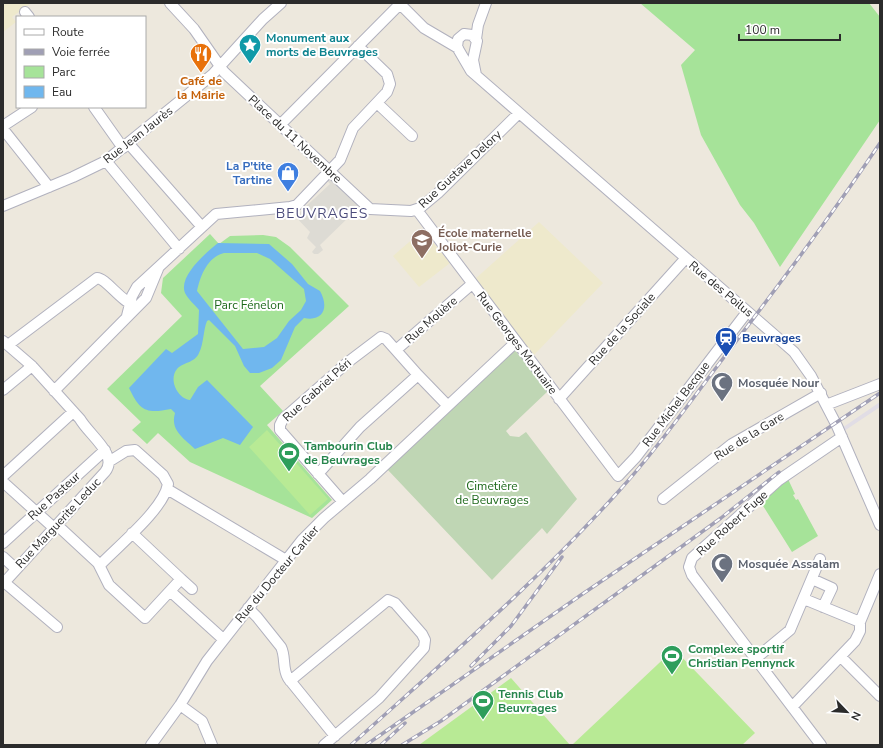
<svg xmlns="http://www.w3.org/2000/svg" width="883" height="748" font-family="'Nunito Sans',sans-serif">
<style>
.industrial{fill:#e1dde5}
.education{fill:#eee9cc}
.green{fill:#a6e399}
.cemetery{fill:#bfd6b4}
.pitch{fill:#b8ea95}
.plaza{fill:#dddbd4}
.water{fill:#70b7ee;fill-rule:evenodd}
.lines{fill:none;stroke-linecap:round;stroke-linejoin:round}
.minor-casing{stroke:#b1b1be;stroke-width:12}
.minor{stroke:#fff;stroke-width:10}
.rail-casing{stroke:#a09fb5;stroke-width:3.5}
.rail{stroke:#fff;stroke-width:2;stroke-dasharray:6;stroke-linecap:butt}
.labels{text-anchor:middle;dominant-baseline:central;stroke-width:4;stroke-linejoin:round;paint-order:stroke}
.culture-label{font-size:12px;font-weight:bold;fill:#0d838f;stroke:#fff;text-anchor:start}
.food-label{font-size:12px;font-weight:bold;fill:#c56008;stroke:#fff}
.street-label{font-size:12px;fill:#2b2b2b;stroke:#fff}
.shop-label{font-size:12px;font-weight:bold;fill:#366cbe;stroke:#fff;text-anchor:end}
.education-label{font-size:12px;font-weight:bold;fill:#785e54;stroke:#fff;text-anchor:start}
.park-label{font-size:12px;fill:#1d681a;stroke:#fff}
.transit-label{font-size:12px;font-weight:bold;fill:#164399;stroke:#fff;text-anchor:start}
.worship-label{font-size:12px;font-weight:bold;fill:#5b616d;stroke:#fff;text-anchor:start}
.leisure-label{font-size:12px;font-weight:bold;fill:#27864d;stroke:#fff;text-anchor:start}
.quarter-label{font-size:14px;letter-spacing:1px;fill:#4b4b7b;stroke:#fff}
</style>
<rect width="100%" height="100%" fill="#ede8dd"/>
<path class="industrial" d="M 880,402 L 880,407 L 844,431 L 842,428 Z"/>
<path class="education" d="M 3,3 L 31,3 L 12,17 L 16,22 L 3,32 Z
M 539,222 L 603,283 L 534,355 L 475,279 Z
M 416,231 L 421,231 L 431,240 L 450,263 L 419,287 L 393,256 L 416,236 Z"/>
<path class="green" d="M 640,3 L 869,3 L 880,17 L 880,120 L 780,267 L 754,223 L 740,205 L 701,135 L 681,65 L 695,50 Z
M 210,234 L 219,244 L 230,236 L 263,235 L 276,237 L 290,247 L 349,306 L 260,386 L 283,411 L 267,425 L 332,500 L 312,518 L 190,462 L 158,433 L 147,444 L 132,430 L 141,422 L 107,389 L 182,316 L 161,293 L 163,278 Z
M 788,479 L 795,494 L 793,495 L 796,500 L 798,499 L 818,536 L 792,552 L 760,501 Z"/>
<path class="cemetery" d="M 515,350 L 548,391 L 506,431 L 510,436 L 519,437 L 526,432 L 577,499 L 547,534 L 542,528 L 492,580 L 387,469 Z"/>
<path class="pitch" d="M 267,430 L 328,499 L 310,515 L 249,447 Z
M 674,649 L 755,733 L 742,745 L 572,745 Z
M 511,678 L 570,745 L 419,745 Z"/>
<path class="plaza" d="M 331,178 L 360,206 L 362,212 L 357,217 L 353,213 L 320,245 L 323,250 L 318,254 L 314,254 L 312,252 L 316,247 L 307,238 L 310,232 L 293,214 L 294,211 L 296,209 L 300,212 L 330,184 L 327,180 Z"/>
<path class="water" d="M 218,243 L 269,244 L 292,264 L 308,284 L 320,291 C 329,307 324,322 304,318 L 295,327 L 281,360 L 272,368 L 259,373 L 250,373 L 244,366 L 235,346 L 209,320 L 207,321 C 203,331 204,343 199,353 C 195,363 183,362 177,369 C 168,380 178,399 190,400 L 198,387 L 207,380 L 253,427 L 240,445 L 223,438 L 195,449 C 183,438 170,430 175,413 L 171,409 C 146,414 140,411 129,388 L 166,349 L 172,353 L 198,334 L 199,310 C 195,305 188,299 185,293 C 178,276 207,252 218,243 ZM 224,253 L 257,253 L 270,259 L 304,289 L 306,301 L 301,310 L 289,321 L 277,338 L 264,347 L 243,349 L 197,291 C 200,277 207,257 224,253 Z"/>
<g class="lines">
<g class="minor-casing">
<path id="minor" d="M 170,3 L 194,29 L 224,72 L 370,209 L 411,211 L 420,208 L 438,193 L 519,113
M 399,3 L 424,28 L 458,48
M 25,12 L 29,17
M 476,39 L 478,25 L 486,3
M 476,75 L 473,60 L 477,41 L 472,35 L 464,34 L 458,39 L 457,47 L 471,71 L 794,352 L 811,376 L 837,426 L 880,525
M 377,103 L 412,136
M 94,107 L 123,148
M 280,125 L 401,3
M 3,126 L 32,107
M 3,129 L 49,187
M 129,144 L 202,227
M 106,161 L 179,249
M 3,206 L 73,177 L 106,161 L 212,75 L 263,19 L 281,3
M 417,210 L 618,476 L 636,457 L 747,312
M 127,316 L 132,296 L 137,287 L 216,214 L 290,207 L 297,205 L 340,160 L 353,128 L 387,92 L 390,84 L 387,74 L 358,46
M 3,341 L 32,366 L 80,419 C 89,435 119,455 105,472 L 3,584
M 8,345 L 97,278 C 106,278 121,302 137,307
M 396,350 L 472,284
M 3,390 L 32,366
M 54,391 L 146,298 L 158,269
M 559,399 L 685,259
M 826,405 L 880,384
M 318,474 L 360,427 L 418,375
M 3,476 L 73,412
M 3,482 L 54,528
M 167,489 L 286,560
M 663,499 L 732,444 L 821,393
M 343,502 L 280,430 L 280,425 L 283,419 L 348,362 L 381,337 L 386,339 L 418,375 L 448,406
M 57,525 L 98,563 L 109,585 L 145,618 L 181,579 L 132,533
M 3,543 L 105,450
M 3,557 L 16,569
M 100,565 C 118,546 164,509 168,484 L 163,475 L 135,450 L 126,451 L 110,461
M 181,579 L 192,589
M 812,579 L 832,588 L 823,607
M 4,582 L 57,627
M 170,591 L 223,639
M 804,599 L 860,622
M 248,608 L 257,617 L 281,647 C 286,657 282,668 288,678 L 335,736
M 841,657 L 880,696
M 755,659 L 790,630 L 820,559
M 290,681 L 388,600 L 395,603 L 422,634 L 425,640 L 424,648 L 379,698 L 324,745
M 180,705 L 202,721 L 212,745
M 792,707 L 855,641 L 860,631 L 860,622 L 880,574
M 151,745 L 180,705 L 207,661 L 302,540 L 324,518 L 370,479 L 516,342
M 821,745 L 692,575 L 689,567 L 692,558 L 779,480 L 842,437"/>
</g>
<use href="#minor" class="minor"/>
<g class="rail-casing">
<path id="rail" d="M 471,666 L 511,626 L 562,557
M 351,745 C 442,663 536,583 618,492 C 658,448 692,399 728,352 C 780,283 832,215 880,143
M 366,745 L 581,595 L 880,393
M 381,745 L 405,723
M 402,745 L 441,721 L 721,518 L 779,472"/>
</g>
<use href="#rail" class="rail"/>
</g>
<defs>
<g id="sight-pin" transform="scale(1.15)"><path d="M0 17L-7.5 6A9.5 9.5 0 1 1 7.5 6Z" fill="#0f9aa8" stroke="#fff"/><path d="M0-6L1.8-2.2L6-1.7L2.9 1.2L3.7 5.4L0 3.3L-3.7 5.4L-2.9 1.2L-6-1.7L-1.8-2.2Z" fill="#fff"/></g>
<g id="restaurant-pin" transform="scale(1.15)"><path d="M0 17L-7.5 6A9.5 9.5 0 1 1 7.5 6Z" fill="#e8710a" stroke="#fff"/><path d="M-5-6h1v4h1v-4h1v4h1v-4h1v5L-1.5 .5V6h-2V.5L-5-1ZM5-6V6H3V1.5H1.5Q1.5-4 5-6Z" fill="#fff"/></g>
<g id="shop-pin" transform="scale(1.15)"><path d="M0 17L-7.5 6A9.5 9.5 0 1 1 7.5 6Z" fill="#3f7fe0" stroke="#fff"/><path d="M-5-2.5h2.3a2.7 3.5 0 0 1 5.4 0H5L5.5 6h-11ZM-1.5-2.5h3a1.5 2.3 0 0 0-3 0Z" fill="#fff"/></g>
<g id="school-pin" transform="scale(1.15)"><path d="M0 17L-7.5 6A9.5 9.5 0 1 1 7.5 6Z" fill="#8d6e63" stroke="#fff"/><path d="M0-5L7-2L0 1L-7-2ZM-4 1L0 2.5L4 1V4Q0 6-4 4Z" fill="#fff"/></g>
<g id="station-pin" transform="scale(1.15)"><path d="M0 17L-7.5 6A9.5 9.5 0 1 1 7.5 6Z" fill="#1a4fb4" stroke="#fff"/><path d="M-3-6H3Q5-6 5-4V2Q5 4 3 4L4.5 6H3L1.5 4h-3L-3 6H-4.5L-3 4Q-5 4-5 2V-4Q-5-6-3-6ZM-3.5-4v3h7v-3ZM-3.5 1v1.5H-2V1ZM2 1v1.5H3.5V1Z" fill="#fff"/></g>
<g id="mosque-pin" transform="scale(1.15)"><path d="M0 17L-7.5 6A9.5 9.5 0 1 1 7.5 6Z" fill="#6b7280" stroke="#fff"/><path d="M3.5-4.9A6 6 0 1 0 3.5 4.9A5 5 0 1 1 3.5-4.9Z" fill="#fff"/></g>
<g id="stadium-pin" transform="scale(1.15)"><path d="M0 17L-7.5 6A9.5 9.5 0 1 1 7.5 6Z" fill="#2e9e5b" stroke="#fff"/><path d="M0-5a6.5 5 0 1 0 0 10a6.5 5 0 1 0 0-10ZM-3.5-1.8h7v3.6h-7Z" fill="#fff"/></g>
</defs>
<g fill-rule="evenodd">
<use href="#sight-pin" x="250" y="45"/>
<use href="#restaurant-pin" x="201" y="54"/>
<use href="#shop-pin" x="288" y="173"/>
<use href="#school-pin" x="422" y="240"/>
<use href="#station-pin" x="726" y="338"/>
<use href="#mosque-pin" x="722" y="383"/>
<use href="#stadium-pin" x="289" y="453"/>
<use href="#mosque-pin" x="722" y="564"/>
<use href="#stadium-pin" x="672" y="656"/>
<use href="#stadium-pin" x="483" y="701"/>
</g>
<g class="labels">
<g class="culture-label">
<text x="266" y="38">Monument aux<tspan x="266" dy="14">morts de Beuvrages</tspan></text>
</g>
<g class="food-label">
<text x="201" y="81">Café de<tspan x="201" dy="14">la Mairie</tspan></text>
</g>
<g class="street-label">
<text transform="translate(138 135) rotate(-38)">Rue Jean Jaurès</text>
<text transform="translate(295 139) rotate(43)">Place du 11 Novembre</text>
<text transform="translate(460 169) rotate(-43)">Rue Gustave Delory</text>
<text transform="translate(721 289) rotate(40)">Rue des Poilus</text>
<text transform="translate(431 320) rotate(-41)">Rue Molière</text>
<text transform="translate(622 329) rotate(-48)">Rue de la Sociale</text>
<text transform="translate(517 343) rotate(53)">Rue Georges Mortuaire</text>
<text transform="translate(317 390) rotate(-42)">Rue Gabriel Péri</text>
<text transform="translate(676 404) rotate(-53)">Rue Michel Becque</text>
<text transform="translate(749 436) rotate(-32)">Rue de la Gare</text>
<text transform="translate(54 496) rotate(-42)">Rue Pasteur</text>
<text transform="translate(58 523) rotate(-47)">Rue Marguerite Leduc</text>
<text transform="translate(732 523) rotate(-42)">Rue Robert Fuge</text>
<text transform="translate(277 574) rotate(-50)">Rue du Docteur Carlier</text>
</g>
<g class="shop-label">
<text x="272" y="166">La P'tite<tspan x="272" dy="14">Tartine</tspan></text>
</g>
<g class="education-label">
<text x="438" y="233">École maternelle<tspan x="438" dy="14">Joliot-Curie</tspan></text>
</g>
<g class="park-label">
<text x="249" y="305">Parc Fénelon</text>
<text x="492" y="486">Cimetière<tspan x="492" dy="14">de Beuvrages</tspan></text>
</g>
<g class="transit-label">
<text x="742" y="338">Beuvrages</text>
</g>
<g class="worship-label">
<text x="738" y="383">Mosquée Nour</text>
<text x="738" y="564">Mosquée Assalam</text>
</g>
<g class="leisure-label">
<text x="304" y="446">Tambourin Club<tspan x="304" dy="14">de Beuvrages</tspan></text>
<text x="688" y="649">Complexe sportif<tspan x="688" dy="14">Christian Pennynck</tspan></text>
<text x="498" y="694">Tennis Club<tspan x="498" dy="14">Beuvrages</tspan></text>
</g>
<g class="quarter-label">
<text x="322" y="213">BEUVRAGES</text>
</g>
</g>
<rect width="883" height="748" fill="none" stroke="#2b2b2b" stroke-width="8"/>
<rect x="16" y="16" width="130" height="92" fill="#ffffff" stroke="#aaaaaa"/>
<rect x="24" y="29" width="20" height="6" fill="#ffffff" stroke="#aaaaaa"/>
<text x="52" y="36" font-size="12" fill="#2b2b2b">Route</text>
<rect x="24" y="49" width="20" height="6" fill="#a09fb5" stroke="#aaaaaa"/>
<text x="52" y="56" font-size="12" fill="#2b2b2b">Voie ferrée</text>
<rect x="24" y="66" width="20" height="12" fill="#a6e399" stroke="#aaaaaa"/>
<text x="52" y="76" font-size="12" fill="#2b2b2b">Parc</text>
<rect x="24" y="86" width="20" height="12" fill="#70b7ee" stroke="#aaaaaa"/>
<text x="52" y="96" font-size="12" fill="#2b2b2b">Eau</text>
<g transform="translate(847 712) rotate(115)" stroke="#ffffff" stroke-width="3" paint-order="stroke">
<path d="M0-3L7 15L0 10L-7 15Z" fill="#2b2b2b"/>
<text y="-6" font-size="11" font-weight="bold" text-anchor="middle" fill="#2b2b2b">N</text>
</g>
<path d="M739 34v6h101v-6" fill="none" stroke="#2b2b2b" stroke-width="2"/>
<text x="745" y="34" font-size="12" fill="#2b2b2b" stroke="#ffffff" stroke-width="3" paint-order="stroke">100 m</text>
</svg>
